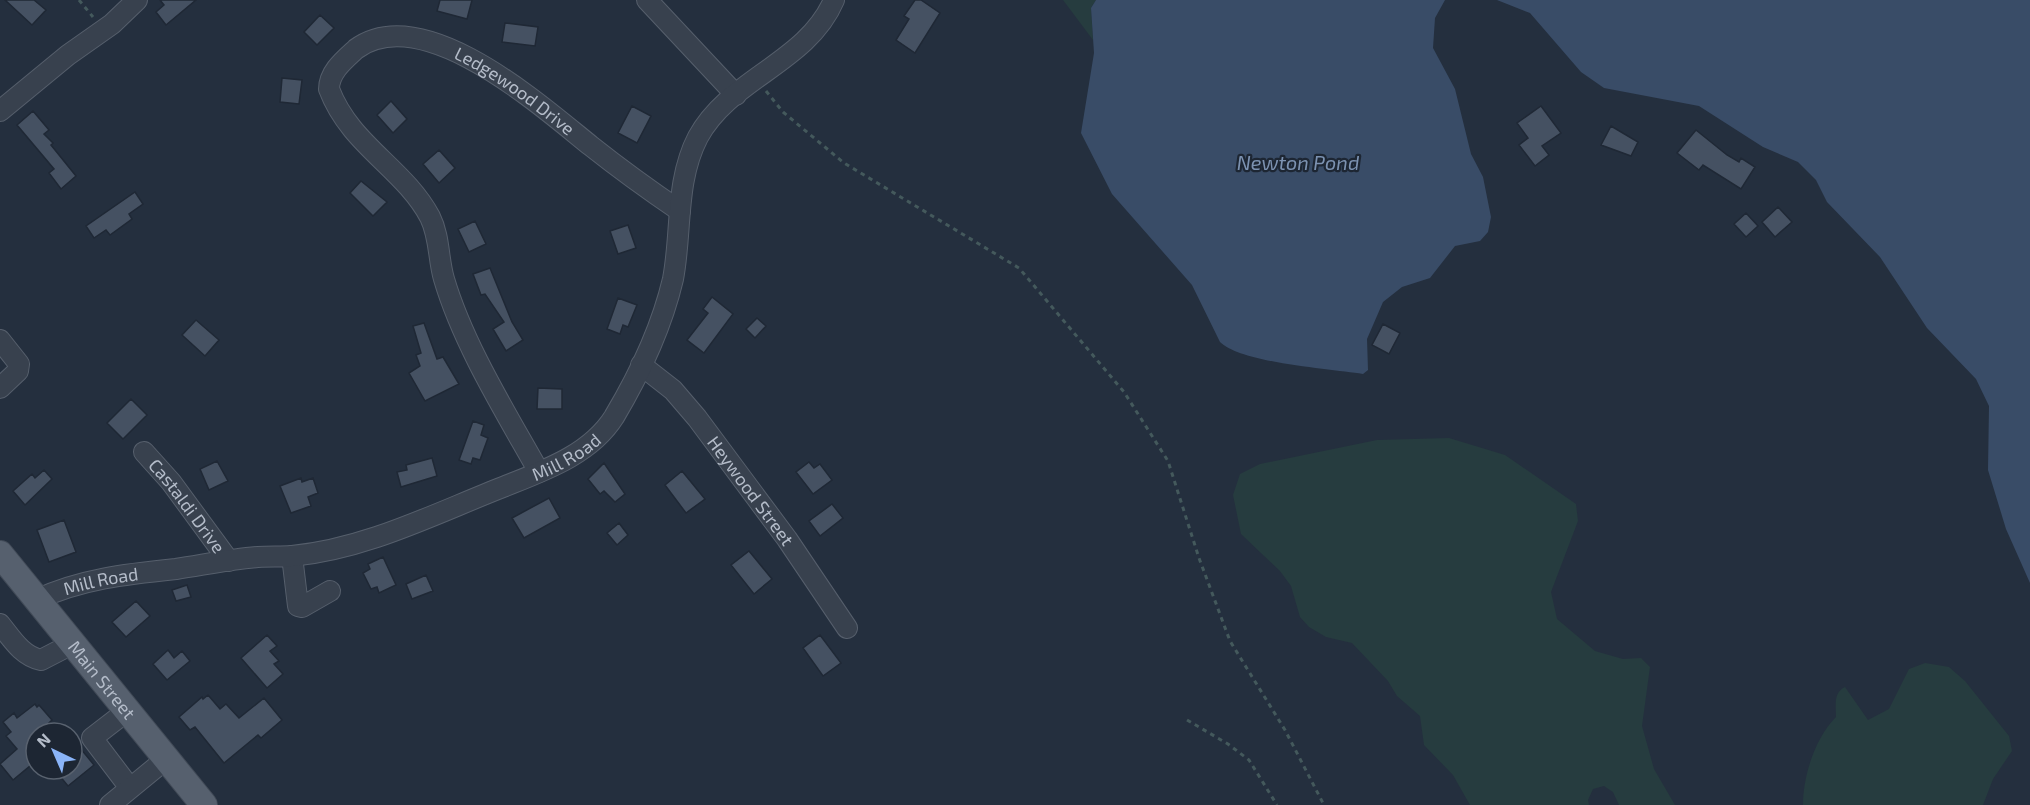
<svg xmlns="http://www.w3.org/2000/svg" width="2030" height="805" font-family="'Exo 2',sans-serif">
<style>
.green{fill:#263c3f}
.water{fill:#394c67}
.building{fill:#455162;stroke:#1f2835;stroke-width:1.5}
.lines{fill:none;stroke-linecap:round;stroke-linejoin:round}
.minor-casing{stroke:#565f6c;stroke-width:22}
.major-casing{stroke:#414a57;stroke-width:28}
.path{stroke:#44595c;stroke-width:3;stroke-dasharray:4.5 4.5;stroke-linecap:butt}
.minor{stroke:#38414e;stroke-width:20}
.major{stroke:#56606e;stroke-width:26}
.labels{text-anchor:middle;dominant-baseline:central;stroke-width:4.5;stroke-linejoin:round;paint-order:stroke}
.street-label{font-size:18px;fill:#b4bcc9;stroke:#1d2633}
.water-label{font-size:20px;font-style:italic;fill:#7c92b1;stroke:#1d2633}
</style>
<rect width="100%" height="100%" fill="#242f3e"/>
<path class="green" d="M 1063,0 L 1096,0 L 1091,8 L 1093,40 Z
M 1449,438 L 1505,455 L 1576,504 L 1578,521 L 1551,592 L 1557,619 L 1595,651 L 1623,659 L 1641,658 L 1650,667 L 1642,726 L 1654,769 L 1675,805 L 1619,805 L 1613,792 L 1604,786 L 1593,789 L 1588,800 L 1589,805 L 1470,805 L 1453,775 L 1424,745 L 1420,716 L 1397,696 L 1388,681 L 1352,643 L 1326,637 L 1309,627 L 1300,617 L 1291,586 L 1280,571 L 1241,534 L 1233,495 L 1240,474 L 1260,464 L 1377,440 Z
M 1925,663 L 1949,667 L 1965,681 L 2009,736 L 2012,751 L 1993,779 L 1983,805 L 1803,805 C 1803,776 1815,738 1836,717 C 1836,705 1833,693 1845,687 L 1868,720 L 1889,709 L 1909,669 Z"/>
<path class="water" d="M 1096,0 L 1445,0 L 1435,18 L 1433,48 L 1455,89 L 1471,154 L 1483,177 L 1491,217 L 1488,232 L 1480,241 L 1455,246 L 1430,278 L 1402,287 L 1383,302 L 1367,339 L 1368,370 L 1363,374 C 1331,369 1241,363 1220,342 L 1192,285 L 1112,194 L 1081,133 L 1094,53 L 1091,8 Z
M 1497,0 L 2030,0 L 2030,583 L 2006,529 L 1988,470 L 1989,406 L 1976,379 L 1927,328 L 1880,257 L 1827,202 L 1816,180 L 1798,162 L 1763,147 L 1699,106 L 1604,88 L 1581,72 L 1530,13 Z"/>
<path class="building" d="M 5,0 L 34,0 L 46,10 L 32,25 Z
M 160,0 L 196,0 L 166,25 L 156,12 L 164,5 Z
M 440,0 L 472,0 L 467,19 L 437,11 Z
M 915,0 L 921,0 L 940,13 L 915,53 L 896,40 L 909,19 L 904,16 Z
M 320,15 L 334,28 L 317,45 L 304,32 Z
M 505,23 L 538,27 L 535,46 L 502,42 Z
M 282,78 L 302,80 L 299,104 L 280,102 Z
M 391,101 L 407,119 L 393,133 L 377,115 Z
M 632,106 L 651,116 L 637,143 L 618,133 Z
M 1541,106 L 1561,133 L 1542,146 L 1549,155 L 1535,166 L 1519,145 L 1528,138 L 1517,123 Z
M 33,111 L 49,130 L 44,134 L 53,143 L 51,145 L 76,176 L 61,189 L 49,173 L 54,169 L 17,125 Z
M 1611,126 L 1638,142 L 1631,156 L 1601,145 Z
M 1696,130 L 1727,155 L 1739,162 L 1741,158 L 1755,167 L 1741,189 L 1703,165 L 1699,170 L 1677,153 Z
M 439,150 L 455,168 L 439,183 L 423,164 Z
M 361,181 L 387,202 L 373,216 L 350,193 Z
M 135,192 L 143,204 L 129,214 L 132,219 L 110,235 L 106,230 L 94,238 L 86,226 Z
M 1778,207 L 1792,222 L 1775,237 L 1762,222 Z
M 1746,213 L 1758,226 L 1746,237 L 1734,224 Z
M 475,221 L 486,244 L 469,252 L 458,229 Z
M 628,225 L 636,248 L 618,254 L 610,231 Z
M 490,268 L 512,322 L 523,340 L 506,351 L 493,329 L 504,322 L 485,294 L 481,295 L 473,274 Z
M 712,297 L 733,314 L 704,353 L 687,340 L 708,313 L 703,309 Z
M 618,298 L 637,305 L 628,327 L 623,325 L 620,334 L 607,329 Z
M 757,318 L 766,326 L 755,338 L 746,329 Z
M 196,320 L 219,340 L 205,356 L 182,335 Z
M 424,323 L 437,359 L 443,357 L 459,384 L 425,401 L 409,373 L 420,366 L 416,355 L 421,353 L 413,326 Z
M 1383,324 L 1400,333 L 1389,354 L 1372,345 Z
M 538,388 L 562,389 L 562,409 L 537,409 Z
M 131,399 L 147,415 L 123,439 L 107,423 Z
M 473,421 L 484,425 L 481,435 L 488,438 L 480,460 L 473,458 L 471,464 L 459,460 Z
M 432,458 L 437,476 L 401,487 L 397,472 L 407,470 L 406,465 Z
M 217,461 L 228,481 L 209,490 L 200,469 Z
M 809,462 L 814,468 L 820,464 L 832,480 L 813,494 L 796,472 Z
M 604,463 L 625,494 L 615,502 L 604,491 L 600,494 L 588,479 Z
M 44,470 L 52,479 L 25,505 L 13,491 L 32,474 L 35,478 Z
M 682,471 L 705,499 L 686,513 L 665,485 Z
M 301,478 L 302,482 L 313,478 L 318,493 L 308,497 L 311,506 L 291,513 L 280,486 Z
M 549,498 L 560,518 L 524,538 L 512,518 Z
M 832,504 L 843,518 L 820,536 L 809,521 Z
M 64,520 L 76,552 L 49,562 L 37,530 Z
M 619,523 L 628,535 L 617,545 L 607,533 Z
M 749,551 L 772,579 L 754,594 L 731,565 Z
M 383,557 L 396,585 L 379,593 L 377,587 L 371,589 L 363,573 L 370,569 L 368,564 Z
M 426,575 L 433,591 L 412,599 L 406,584 Z
M 187,585 L 191,597 L 176,601 L 172,590 Z
M 136,601 L 150,616 L 126,637 L 112,622 Z
M 267,635 L 277,646 L 270,651 L 279,661 L 274,664 L 283,674 L 267,688 L 241,658 Z
M 820,635 L 841,663 L 823,676 L 803,648 Z
M 168,650 L 174,658 L 182,651 L 190,661 L 167,680 L 153,664 Z
M 208,695 L 220,709 L 226,704 L 239,718 L 264,698 L 282,720 L 261,738 L 258,735 L 224,763 L 195,727 L 190,730 L 179,717 L 202,697 L 203,699 Z
M 35,704 L 37,707 L 39,705 L 52,720 L 28,743 L 36,752 L 36,761 L 13,780 L 0,764 L 17,749 L 6,736 L 11,732 L 3,722 L 14,713 L 17,718 Z
M 72,738 L 94,765 L 68,786 L 54,769 L 72,769 Z"/>
<g class="lines">
<g class="minor-casing">
<g id="minor">
<path d="M 647,0 L 736,95"/>
<path d="M 0,111 L 68,55 L 112,24 L 137,0"/>
<path d="M 0,340 L 19,364 L 18,371 L 0,388"/>
<path id="s1" d="M 641,365 L 673,390 L 697,418 L 787,539 L 847,628"/>
<path id="s2" d="M 144,452 L 171,482 L 229,561"/>
<path id="s3" d="M 539,472 C 506,413 463,344 444,279 C 438,259 440,237 430,217 C 404,168 350,145 329,89 C 329,72 344,60 356,49 C 423,0 541,106 591,146 C 620,169 649,190 680,211"/>
<path d="M 292,556 L 298,606 L 302,607 L 330,591"/>
<path id="s4" d="M 36,600 C 80,579 127,574 176,569 C 203,565 231,559 258,557 C 269,556 281,557 292,556 C 366,549 434,514 503,487 C 543,471 590,455 614,417 C 639,375 662,326 673,279 C 682,232 675,181 698,137 C 730,78 807,63 834,0"/>
<path d="M 0,624 C 12,639 22,656 41,660 L 72,644"/>
<path d="M 127,711 L 92,738 L 130,788"/>
<path d="M 110,805 L 166,759"/>
</g>
</g>
<g class="major-casing">
<g id="major">
<path id="s5" d="M 0,554 L 204,805"/>
</g>
</g>
<path class="path" d="M 79,0 L 93,17
M 766,91 L 783,112 L 844,163 L 1019,268 L 1124,392 L 1168,461 L 1199,558 L 1230,641 L 1285,730 L 1324,805
M 1187,720 L 1228,744 L 1249,760 L 1277,805"/>
<use href="#minor" class="minor"/>
<use href="#major" class="major"/>
</g>
<g class="labels">
<g class="street-label">
<text stroke="none"><textPath href="#s3" startOffset="669">Ledgewood Drive</textPath></text>
<text stroke="none"><textPath href="#s4" startOffset="554">Mill Road</textPath></text>
<text stroke="none"><textPath href="#s1" startOffset="168">Heywood Street</textPath></text>
<text stroke="none"><textPath href="#s2" startOffset="69">Castaldi Drive</textPath></text>
<text stroke="none"><textPath href="#s4" startOffset="68">Mill Road</textPath></text>
<text stroke="none"><textPath href="#s5" startOffset="162">Main Street</textPath></text>
</g>
<g class="water-label">
<text x="1298" y="162">Newton Pond</text>
</g>
</g>
<g transform="translate(54 751) rotate(316)"><circle r="28" fill="#1d2633" stroke="#59626f" stroke-width="1.5"/>
<path d="M0-4.5L10 22L0 15L-10 22Z" fill="#8ab4f8"/>
<text y="-9" font-size="16" font-weight="bold" text-anchor="middle" fill="#b4bcc9">N</text>
</g>
</svg>
